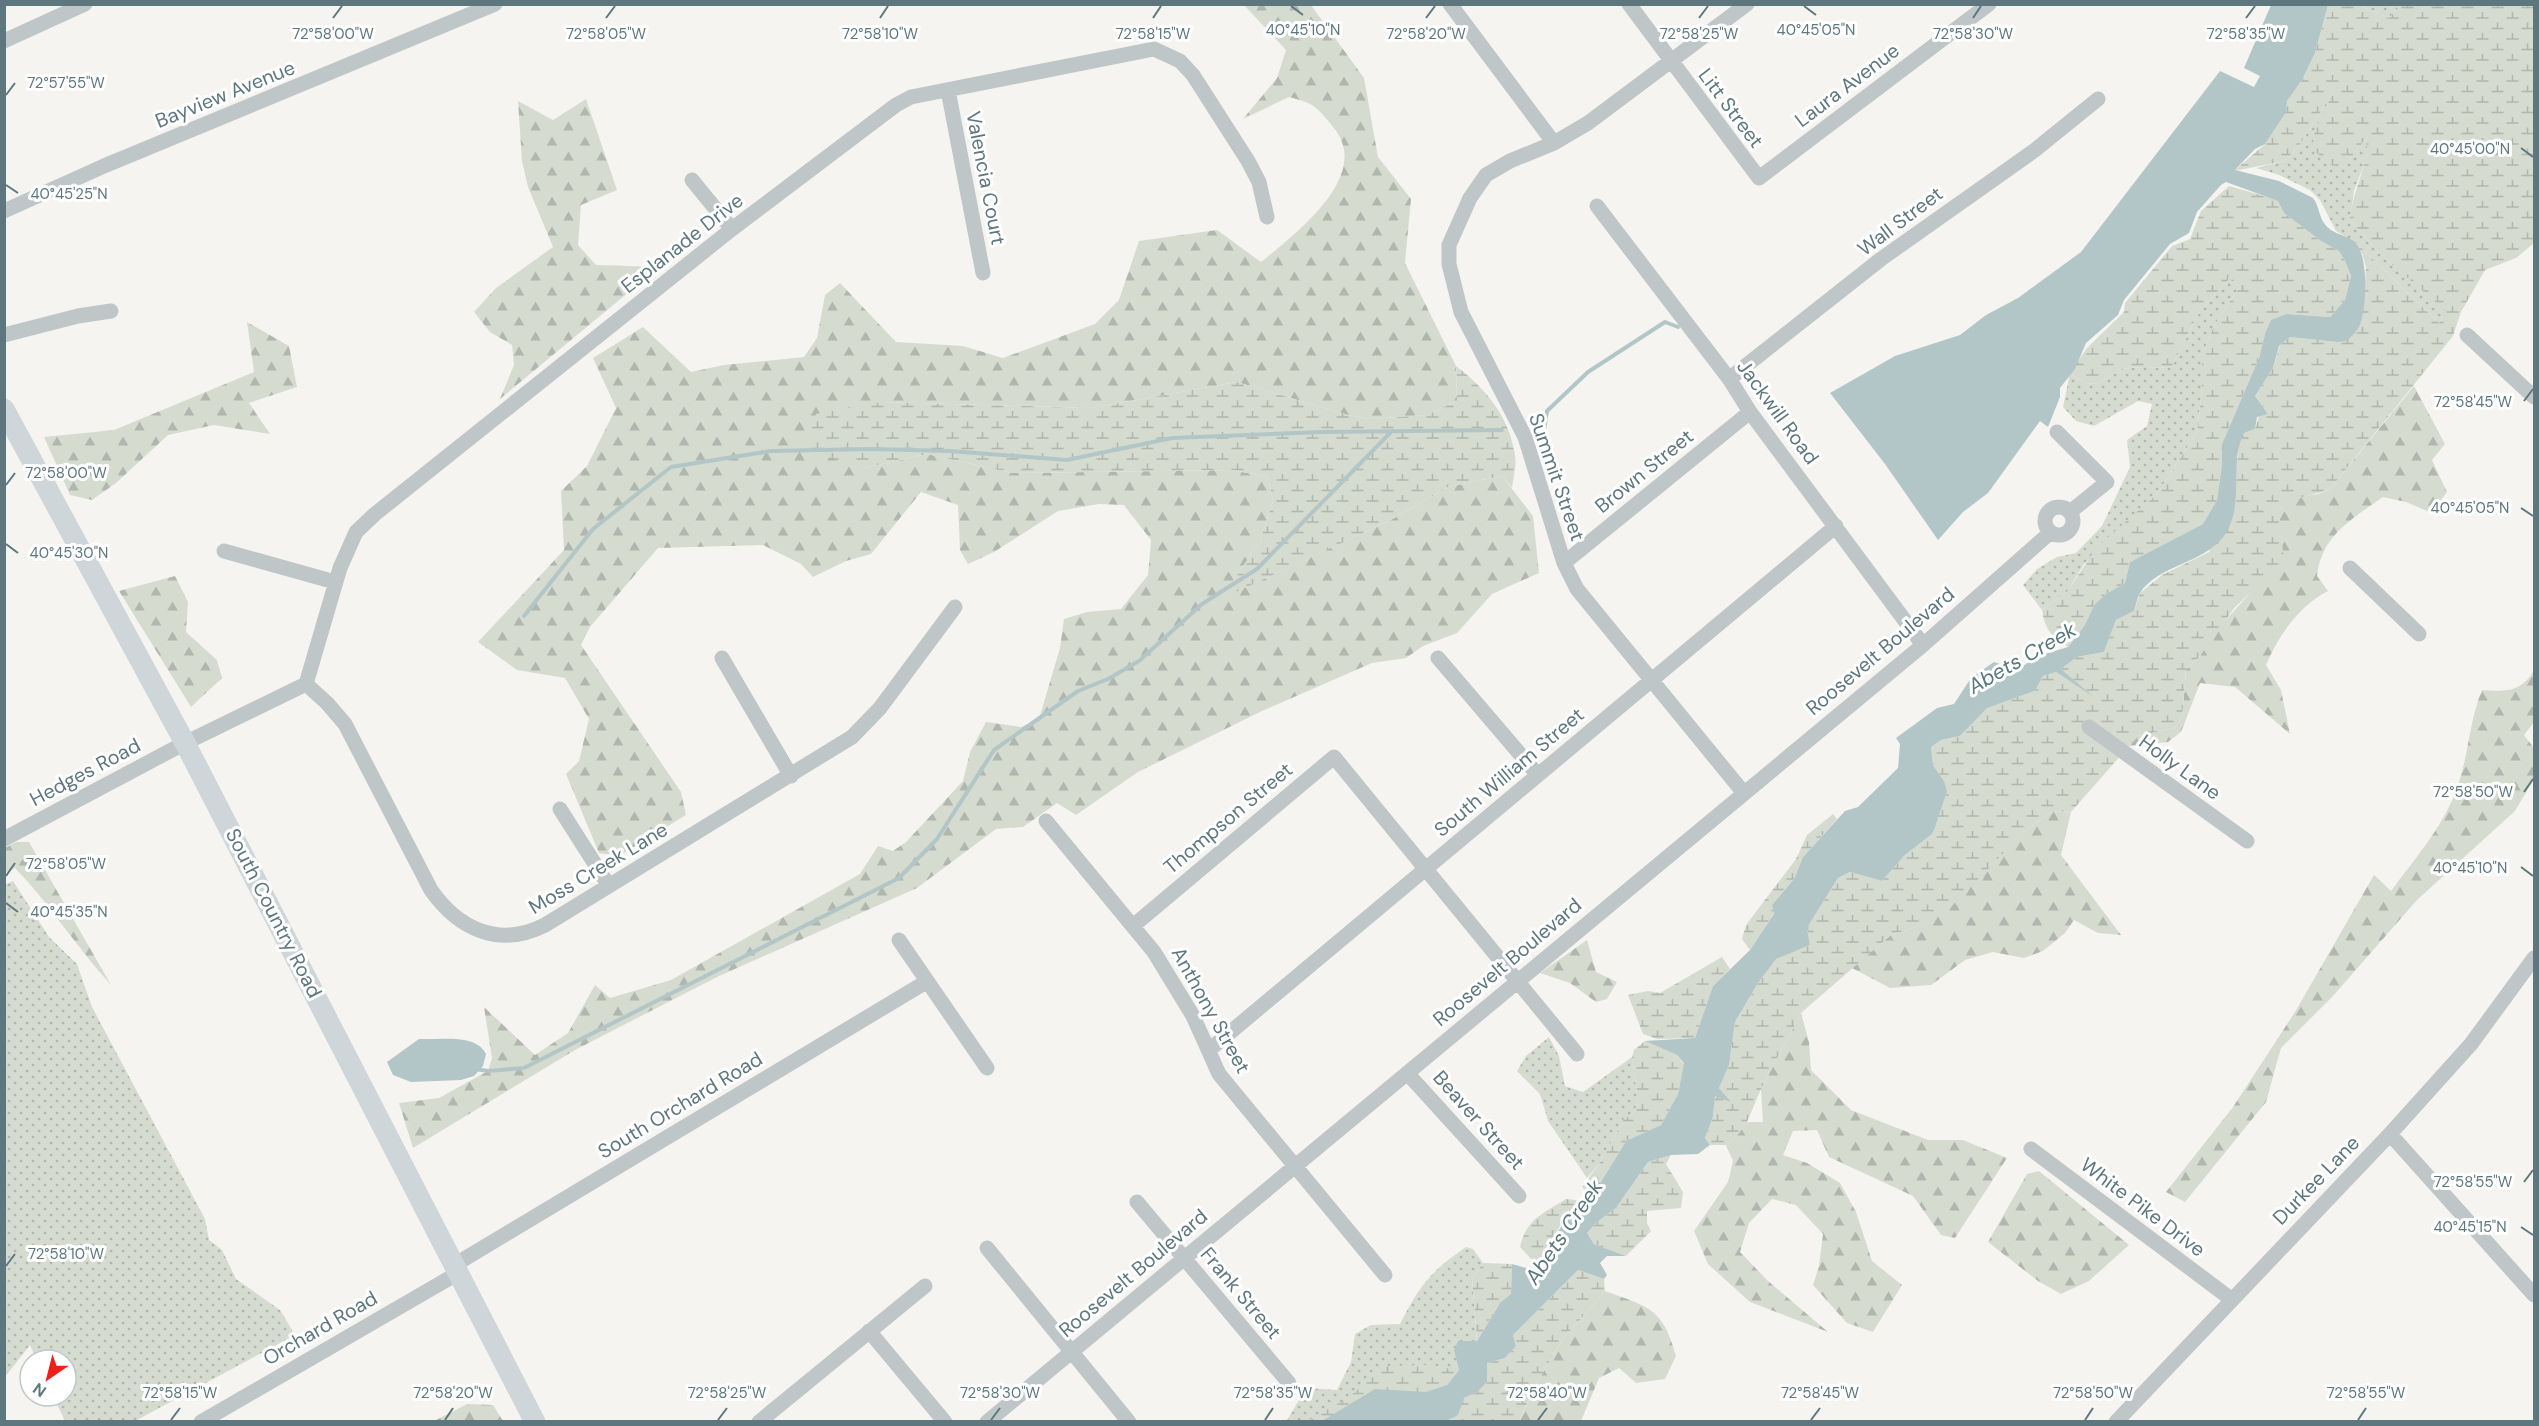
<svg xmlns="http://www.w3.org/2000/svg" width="2539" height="1426" font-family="'DM Sans',sans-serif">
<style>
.grass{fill:url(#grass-dots)}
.forest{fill:url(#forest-firs)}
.wetland{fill:url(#wetland-marsh)}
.water{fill:#b3c6c7}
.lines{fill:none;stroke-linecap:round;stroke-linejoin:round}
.stream{stroke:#b3c6c7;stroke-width:4}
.street{stroke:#bfc6c8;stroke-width:15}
.secondary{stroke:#cfd6d9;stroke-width:21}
.ticks{fill:none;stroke:#5e777e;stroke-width:2}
.labels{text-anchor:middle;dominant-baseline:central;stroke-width:6;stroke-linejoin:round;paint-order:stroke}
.street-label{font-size:20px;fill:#5e777e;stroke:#fff}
.water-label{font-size:21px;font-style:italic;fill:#59787a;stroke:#fff}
.ticks-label{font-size:15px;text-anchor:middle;fill:#5e777e;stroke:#fff;stroke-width:6;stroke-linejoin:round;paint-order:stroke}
</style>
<defs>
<pattern id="grass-dots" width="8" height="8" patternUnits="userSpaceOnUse" patternTransform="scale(1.5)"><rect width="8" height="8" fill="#d6dbd0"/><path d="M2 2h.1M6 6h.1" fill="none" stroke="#b1b6ae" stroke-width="1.8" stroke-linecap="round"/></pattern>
<pattern id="forest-firs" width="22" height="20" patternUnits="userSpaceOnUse" patternTransform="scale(1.5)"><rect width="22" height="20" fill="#d6dbd0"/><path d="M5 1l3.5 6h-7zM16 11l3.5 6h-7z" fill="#b1b6ae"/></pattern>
<pattern id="wetland-marsh" width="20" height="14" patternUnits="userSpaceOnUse" patternTransform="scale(1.5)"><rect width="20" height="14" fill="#d6dbd0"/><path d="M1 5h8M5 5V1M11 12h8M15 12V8" fill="none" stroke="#b1b6ae"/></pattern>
</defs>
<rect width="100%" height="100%" fill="#f5f4f1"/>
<path class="grass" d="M 2359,5 L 2401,5 L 2389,18 Z
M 2340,81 L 2350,159 L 2366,137 L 2369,151 L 2354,191 L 2350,220 L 2379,253 L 2448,312 L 2439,323 L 2355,242 L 2336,231 L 2320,200 L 2310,190 L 2279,175 L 2256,168 L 2285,161 L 2300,144 Z
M 2229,279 L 2240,286 L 2214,326 L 2202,355 L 2202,388 L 2197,432 L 2157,494 L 2084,564 L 2067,592 L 2042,610 L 2023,585 L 2037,569 L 2057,557 L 2076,553 L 2102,526 L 2130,467 L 2127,440 L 2147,426 L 2152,404 L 2138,401 L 2094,426 L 2076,421 L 2063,407 L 2070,373 C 2098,394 2098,379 2122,370 C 2136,365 2156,368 2171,368 L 2199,312 Z
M 13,881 L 49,937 L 77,964 L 92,1007 L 205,1219 L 209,1240 L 222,1250 L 236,1279 L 280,1310 L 295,1335 L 135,1421 L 65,1421 L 53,1396 L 66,1396 L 66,1360 L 37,1360 L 30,1345 L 5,1377 L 4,885 Z
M 1549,1037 L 1559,1056 L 1565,1086 L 1583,1092 L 1632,1057 L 1638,1100 L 1634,1113 L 1624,1119 L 1599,1164 L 1587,1178 L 1548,1121 L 1540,1094 L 1517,1071 L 1526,1056 Z
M 1466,1247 L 1473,1249 L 1483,1263 L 1472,1279 L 1477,1341 L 1454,1351 L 1459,1370 L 1322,1421 L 1286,1422 L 1306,1388 L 1337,1390 L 1351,1362 L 1355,1334 L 1371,1325 L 1400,1324 C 1420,1285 1430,1272 1466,1247 Z"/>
<path class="forest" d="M 1244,5 L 1311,5 L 1364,78 L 1378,157 L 1411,199 L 1405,263 L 1456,366 L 1457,401 L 1427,415 L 1371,419 L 1348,415 L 1237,382 L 1091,408 L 883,402 L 864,468 L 927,454 L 1012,473 L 1232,470 L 1268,477 L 1273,501 L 1260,541 L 1222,598 L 1389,521 L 1448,487 L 1502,476 L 1533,516 L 1539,573 L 1492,594 L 1457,633 L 1423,646 L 1406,658 L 1372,663 L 1262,711 L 1138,772 L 1076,815 L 1057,803 L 1023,827 L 996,829 L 917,888 L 717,977 L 575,1050 L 413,1148 L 399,1103 L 439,1098 L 488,1071 L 492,1058 L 484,1007 L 535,1055 L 568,1033 L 595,985 L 610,998 L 671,980 L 860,874 L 878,846 L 893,851 L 906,842 L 963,781 L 970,752 L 986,722 L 1021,727 L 1039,719 L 1060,648 L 1064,619 L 1087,612 L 1121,609 L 1148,575 L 1151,540 L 1124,505 L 1099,504 L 1058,511 L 994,552 L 968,564 L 960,550 L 958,505 L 921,492 L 871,554 L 846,561 L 813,577 L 801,564 L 763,545 L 658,548 L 590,627 L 581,645 L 681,792 L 686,815 L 619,856 L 599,853 L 566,774 L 579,761 L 589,719 L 565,678 L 517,670 L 478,642 L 564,550 L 561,491 L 587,466 L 616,408 L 593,358 L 643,327 L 691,372 L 724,365 L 804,357 L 817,338 L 825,295 L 840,283 L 896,342 L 963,346 L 1003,358 L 1095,324 L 1119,300 L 1139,241 L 1217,230 L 1261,262 C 1295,234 1374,175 1333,127 C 1316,106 1315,104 1289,97 L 1243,119 L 1277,78 L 1286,50 Z
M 586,99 L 617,190 L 581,205 L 578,245 L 596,265 L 659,267 L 500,399 L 514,365 L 512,345 L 490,332 L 474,312 L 496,288 L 553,247 L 528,187 L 522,161 L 518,101 L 553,120 Z
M 247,322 L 289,346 L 297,387 L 249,403 L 270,434 L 214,425 L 168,435 L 116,483 L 92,500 L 70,495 L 44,437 L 114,430 L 254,372 Z
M 2414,386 L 2445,444 L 2432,460 L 2447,492 L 2432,513 L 2406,502 L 2383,497 C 2353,518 2321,536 2317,576 L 2328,591 C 2300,605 2278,636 2266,665 L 2281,690 L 2290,734 L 2235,687 L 2200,683 L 2181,732 L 2168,742 L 2129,746 L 2138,736 L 2174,728 L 2182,718 L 2186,670 L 2200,656 L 2215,632 L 2251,592 L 2279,510 L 2293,498 L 2318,494 L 2330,489 Z
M 175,576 L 188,602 L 186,632 L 217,660 L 222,678 L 191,707 L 119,591 Z
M 2534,670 L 2534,722 L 2524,735 L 2534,748 L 2534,779 L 2515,811 L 2417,900 L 2333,996 L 2281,1048 L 2266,1102 L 2185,1202 L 2166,1192 L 2233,1107 L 2295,1012 L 2374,875 L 2391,891 C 2417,856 2448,821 2460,779 C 2469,749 2470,719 2482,690 C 2505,692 2522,692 2534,670 Z
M 2053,811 L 2071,812 L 2061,855 L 2121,935 L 2098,933 L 2074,920 L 2065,933 L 2043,951 L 2024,958 L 1993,952 L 1965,960 L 1931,985 L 1890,988 L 1852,968 L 1891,935 L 1921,925 L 2026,830 Z
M 16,842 L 29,842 L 111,985 C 77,948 50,904 15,868 L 5,873 L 5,848 Z
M 1587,940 L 1596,972 L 1617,982 L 1607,999 L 1596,1002 L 1570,983 L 1540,973 Z
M 1801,1013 L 1809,1042 L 1811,1070 L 1851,1110 L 1928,1140 L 1963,1140 L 2007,1158 L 1955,1238 L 1941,1235 L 1913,1196 L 1829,1157 L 1817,1130 L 1793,1131 L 1783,1155 L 1807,1163 L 1840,1183 L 1856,1212 L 1872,1261 L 1902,1285 L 1873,1332 L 1847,1323 L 1813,1285 L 1819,1266 L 1823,1234 L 1796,1205 L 1772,1199 L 1749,1223 L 1740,1252 L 1768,1281 L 1828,1332 L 1750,1302 L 1708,1264 L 1694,1231 L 1728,1182 L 1733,1161 L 1726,1145 L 1736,1137 L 1747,1122 L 1763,1122 L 1761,1089 Z
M 2039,1171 L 2129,1245 L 2089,1281 L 2061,1294 L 2038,1281 L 1988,1242 L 2027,1174 Z
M 1605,1291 C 1649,1307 1663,1308 1676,1356 L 1665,1379 L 1636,1383 L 1619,1368 L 1599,1378 L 1581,1421 L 1519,1422 L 1536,1384 L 1562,1340 Z
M 467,1404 L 493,1405 L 503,1421 L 434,1421 Z"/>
<path class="wetland" d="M 2328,5 L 2359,5 L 2389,18 L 2401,5 L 2534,5 L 2534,243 L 2516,258 L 2485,270 L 2461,312 L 2453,336 L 2330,489 C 2310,497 2296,495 2279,510 L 2284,562 L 2235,607 L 2200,656 L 2186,670 L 2182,718 L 2174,728 L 2138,736 L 2071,812 L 2053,811 L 2026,830 L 1946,912 L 1921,925 L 1891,935 L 1801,1013 L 1761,1089 L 1747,1122 L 1736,1137 L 1726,1145 L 1710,1145 L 1705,1138 L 1713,1117 L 1715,1095 L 1730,1101 L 1719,1088 L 1729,1065 L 1735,1022 L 1758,983 L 1775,959 L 1810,945 L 1807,928 L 1838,878 L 1850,872 L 1882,881 L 1905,855 L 1932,834 L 1944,781 L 1933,765 L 1931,747 L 1941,740 L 1960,736 L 1986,708 L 2035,691 L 2043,676 L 2056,672 L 2088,692 L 2061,669 L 2077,657 L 2104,652 L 2116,620 L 2134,611 L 2140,593 L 2162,575 L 2209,552 L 2238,457 L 2239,442 L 2244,433 L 2255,429 L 2259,416 L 2268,414 L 2255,396 L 2273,368 L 2280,345 L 2290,337 L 2337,342 L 2363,309 L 2366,267 L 2362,253 L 2355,242 L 2439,323 L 2447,312 L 2379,253 L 2350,220 C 2351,194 2371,159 2366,138 L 2350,159 L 2334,167 L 2312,149 L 2315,130 L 2335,89 L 2300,144 L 2285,161 L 2234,171 L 2265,144 L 2287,101 L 2302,80 L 2315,53 Z
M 2229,186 L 2278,200 L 2284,213 L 2321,241 L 2339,251 L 2345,261 L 2351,276 L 2345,300 L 2330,317 L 2287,314 L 2265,334 L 2259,358 L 2222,444 L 2222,464 L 2217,500 L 2203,524 L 2130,562 L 2125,583 L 2106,594 L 2094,605 L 2085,625 L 2068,647 C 2052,637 2045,630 2042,610 L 2067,592 L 2096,548 L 2157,494 L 2197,432 L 2202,388 L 2202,355 L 2214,326 L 2240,286 L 2229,279 L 2199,312 L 2171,368 C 2156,368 2136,365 2122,370 C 2098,379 2098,394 2070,373 L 2087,348 L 2124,312 L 2125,303 L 2172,246 L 2190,239 L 2201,211 Z
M 1456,366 C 1486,389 1509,416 1515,455 C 1517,465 1513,478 1512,488 L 1502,476 L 1448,487 L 1389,521 L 1221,599 L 1260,541 L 1273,501 L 1268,477 L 1232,470 L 1012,473 L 927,454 L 864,468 L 805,450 L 816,414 L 883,402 L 1091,408 L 1237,382 L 1348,415 L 1371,419 L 1427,415 L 1457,401 Z
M 1833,814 L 1837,819 L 1803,857 L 1794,879 L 1772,905 L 1774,914 L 1750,950 L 1742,939 L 1746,925 L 1796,859 L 1807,835 Z
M 1722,957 L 1730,969 L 1713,986 L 1695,1038 L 1657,1039 L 1643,1034 L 1628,995 L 1648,991 L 1660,993 Z
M 1645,1041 L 1677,1055 L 1684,1064 L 1678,1094 L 1661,1125 L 1626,1141 L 1593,1195 L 1582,1187 L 1599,1164 L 1624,1119 L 1634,1113 L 1638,1100 L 1632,1057 L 1634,1050 Z
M 1671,1155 L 1666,1164 L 1683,1192 L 1681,1208 L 1647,1211 L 1647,1223 L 1651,1231 L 1626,1256 L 1594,1244 L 1587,1233 L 1597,1222 L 1616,1208 L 1648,1162 Z
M 1566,1199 L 1583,1201 C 1559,1215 1549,1248 1544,1273 L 1520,1247 C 1526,1219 1544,1213 1566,1199 Z
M 1483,1263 L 1512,1264 L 1511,1294 L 1498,1306 L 1477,1341 L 1472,1279 Z
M 1578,1270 L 1604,1279 L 1605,1291 L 1562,1340 L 1536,1384 L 1519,1421 L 1447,1422 L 1457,1415 L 1463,1398 L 1477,1392 L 1487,1363 L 1505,1358 L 1516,1346 L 1513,1335 Z
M 1429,1365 L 1459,1370 L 1447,1385 L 1397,1421 L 1306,1422 L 1349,1397 L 1385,1366 Z"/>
<path class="water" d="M 2271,5 L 2328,5 L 2315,53 L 2302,80 L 2287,101 L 2286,112 L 2265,144 L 2255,149 L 2235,170 L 2279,181 L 2313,198 C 2319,206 2319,216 2324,223 C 2332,235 2346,234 2355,242 C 2369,255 2367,310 2359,327 C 2356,332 2351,337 2347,341 L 2337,342 L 2290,337 L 2279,346 L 2273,368 L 2255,396 L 2268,414 L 2257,417 L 2255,429 L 2244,433 C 2228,464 2246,505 2224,536 C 2203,564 2158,565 2140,593 C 2137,598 2136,605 2134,611 L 2116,620 L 2104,652 L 2077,657 L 2061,669 L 2094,697 L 2056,672 L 2043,676 L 2035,691 L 1987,708 L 1960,736 L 1941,740 L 1931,747 L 1933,765 L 1944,781 L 1947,791 L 1935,827 L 1932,834 L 1905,855 L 1882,881 L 1850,872 L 1838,878 L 1807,928 L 1810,945 L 1776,959 L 1758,983 L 1735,1022 L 1729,1065 L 1719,1088 L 1731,1102 L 1715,1096 L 1713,1117 L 1705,1138 L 1710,1145 L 1698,1154 L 1671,1155 L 1648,1162 L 1616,1208 L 1597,1222 L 1587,1233 L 1594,1244 L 1626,1256 L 1607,1256 L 1600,1263 L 1607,1275 L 1604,1279 L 1578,1270 L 1513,1335 L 1516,1346 L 1505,1358 L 1487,1363 L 1487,1382 L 1477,1392 L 1464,1398 L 1458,1415 L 1447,1421 L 1322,1421 L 1375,1389 L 1426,1392 L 1447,1385 L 1459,1370 L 1454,1351 L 1458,1341 L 1477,1341 L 1500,1303 L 1511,1294 L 1512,1264 L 1544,1273 L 1549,1246 L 1574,1206 L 1593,1195 L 1626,1141 L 1661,1125 L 1678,1094 L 1684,1063 L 1677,1055 L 1645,1041 L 1695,1038 L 1713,986 L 1750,950 L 1774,914 L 1772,905 L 1794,879 L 1803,857 L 1845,811 L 1858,807 L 1898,768 L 1900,744 L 1896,738 L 1937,708 L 1954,704 L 1971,678 L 1994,662 L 2017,670 L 2038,656 L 2068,647 L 2085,625 L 2094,605 L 2106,594 L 2125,583 L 2130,562 L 2203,524 L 2217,500 L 2222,464 L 2222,444 L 2259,358 L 2265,334 L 2271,320 L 2287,314 L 2330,317 L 2345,300 L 2351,276 L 2345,261 L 2339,251 L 2321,241 L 2284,213 L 2278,201 L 2226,182 L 2221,185 L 2197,212 L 2189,233 L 2170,244 L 2124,300 L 2118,315 L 2086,343 L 2075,369 L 2060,388 L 2060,397 L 2048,427 L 2040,421 L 1988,493 L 1963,512 L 1938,540 L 1885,464 L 1830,393 L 1895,356 L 1960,335 L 1986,315 L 2018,298 L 2081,252 L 2220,71 L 2254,87 L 2260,76 L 2244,68 Z
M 419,1039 C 440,1040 476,1033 486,1054 L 483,1066 L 474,1076 L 461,1080 L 411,1082 L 393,1075 L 387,1062 Z"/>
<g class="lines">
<path class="stream" d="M 1534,435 L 1544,430 L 1547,411 L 1588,372 L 1665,322 L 1678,327
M 524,616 L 593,529 L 671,467 L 771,451 L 871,449 L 950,451 L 1067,460 L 1172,438 L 1323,432 L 1502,430
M 475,1069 L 488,1071 L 524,1068 L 899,878 L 937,839 L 994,750 L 1078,691 L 1108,679 L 1139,661 L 1202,604 L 1257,569 L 1392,431"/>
<path class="street" d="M 1450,4 L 1554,143
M 1629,4 L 1759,178 L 1989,4
M 4,41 L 85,4
M 948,90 L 983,273
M 692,180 L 732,229
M 1597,206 L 1730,380 L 1750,412 L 1923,645
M 4,211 L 104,166 L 495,4
M 4,335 L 78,316 L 111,311
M 2467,335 L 2534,397
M 1729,379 L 1881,259 L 2035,150 L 2098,99
M 2057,432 L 2107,482 L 2070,512
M2045 521a14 14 0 1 1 28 0a14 14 0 1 1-28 0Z
M 224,551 L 335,582
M 1564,563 L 1750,412
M 2350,568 L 2419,634
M 722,658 L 791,776
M 1438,658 L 1537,774
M 306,684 L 327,703 L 345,724 L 431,890 C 459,930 500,948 545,925 L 852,737 L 880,708 L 955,607
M 2089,727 L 2247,841
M 1743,792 L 1577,589 L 1564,563 L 1525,437 L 1461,312 L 1449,264 L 1449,245 L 1470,198 L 1486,175 L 1510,161 L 1554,143 L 1588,123 L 1747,4
M 560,809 L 609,886
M 1046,821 L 1154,952 L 1193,1016 L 1219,1074 L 1385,1275
M 4,839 L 185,743 L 306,684 L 340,568 L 356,532 L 375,514 L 732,229 L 896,105 L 911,97 L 1154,49 L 1180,61 L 1193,75 L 1248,161 L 1259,182 L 1267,217
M 1133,926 L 1334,757 L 1577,1054
M 899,940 L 987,1068
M 1209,1050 L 1836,526
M 1407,1073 L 1519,1196
M 2390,1134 L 2534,1295
M 2031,1149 L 2231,1299
M 1137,1202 L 1289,1383
M 987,1248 L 1129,1422
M 456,1264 L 926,982
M 869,1331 L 945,1422
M 201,1422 L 460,1272
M 759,1422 L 925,1286
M 987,1422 L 1923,645 L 2051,532
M 2116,1422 L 2390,1134 L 2471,1044 L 2534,958"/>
<path class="secondary" d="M 4,409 L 185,743 L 535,1422"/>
</g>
<path class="ticks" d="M 1291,6 L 1303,15M 1804,6 L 1816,15M 333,18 L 342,6M 606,18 L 615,6M 880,18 L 888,6M 1153,18 L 1161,6M 1426,18 L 1435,6M 1699,18 L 1708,6M 1973,18 L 1981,6M 2246,18 L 2255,6M 6,95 L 15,83M 2521,148 L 2533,157M 6,185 L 18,193M 2524,401 L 2533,389M 6,485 L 15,473M 2521,508 L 2533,516M 6,544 L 18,553M 2524,792 L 2533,779M 2521,867 L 2533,876M 6,876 L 15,863M 6,903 L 18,912M 2524,1182 L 2533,1170M 2521,1227 L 2533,1235M 6,1266 L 15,1254M 171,1420 L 180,1408M 445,1420 L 453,1408M 718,1420 L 727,1408M 991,1420 L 1000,1408M 1265,1420 L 1273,1408M 1538,1420 L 1547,1408M 1811,1420 L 1820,1408M 2085,1420 L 2093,1408M 2358,1420 L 2366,1408"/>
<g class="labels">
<g class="street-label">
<text transform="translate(1847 85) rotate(-37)">Laura Avenue</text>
<text transform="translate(225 94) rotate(-22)">Bayview Avenue</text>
<text transform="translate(1731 108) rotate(53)">Litt Street</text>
<text transform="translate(986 178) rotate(79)">Valencia Court</text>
<text transform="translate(1900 221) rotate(-37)">Wall Street</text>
<text transform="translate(682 243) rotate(-38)">Esplanade Drive</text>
<text transform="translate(1778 412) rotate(54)">Jackwill Road</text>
<text transform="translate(1644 471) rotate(-39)">Brown Street</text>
<text transform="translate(1557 477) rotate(71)">Summit Street</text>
<text transform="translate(1880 651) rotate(-40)">Roosevelt Boulevard</text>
<text transform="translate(2180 767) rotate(36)">Holly Lane</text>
<text transform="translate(85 772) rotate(-28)">Hedges Road</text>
<text transform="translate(1509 772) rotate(-40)">South William Street</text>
<text transform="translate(1228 818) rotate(-40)">Thompson Street</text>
<text transform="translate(598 868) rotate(-31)">Moss Creek Lane</text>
<text transform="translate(274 913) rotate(63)">South Country Road</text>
<text transform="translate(1507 962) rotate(-40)">Roosevelt Boulevard</text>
<text transform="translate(1211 1010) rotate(61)">Anthony Street</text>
<text transform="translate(680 1105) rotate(-31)">South Orchard Road</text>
<text transform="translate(1479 1120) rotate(48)">Beaver Street</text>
<text transform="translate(2316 1180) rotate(-46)">Durkee Lane</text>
<text transform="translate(2143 1207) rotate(37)">White Pike Drive</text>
<text transform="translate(1133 1273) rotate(-40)">Roosevelt Boulevard</text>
<text transform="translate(1241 1293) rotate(50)">Frank Street</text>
<text transform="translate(320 1328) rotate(-30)">Orchard Road</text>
</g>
<g class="water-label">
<text transform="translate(2022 658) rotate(-30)">Abets Creek</text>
<text transform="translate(1564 1232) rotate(-56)">Abets Creek</text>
</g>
</g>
<g class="ticks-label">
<text x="1303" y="35">40°45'10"N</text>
<text x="1816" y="35">40°45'05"N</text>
<text x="333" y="39">72°58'00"W</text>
<text x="606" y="39">72°58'05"W</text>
<text x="880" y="39">72°58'10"W</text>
<text x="1153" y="39">72°58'15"W</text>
<text x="1426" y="39">72°58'20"W</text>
<text x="1699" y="39">72°58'25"W</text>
<text x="1973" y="39">72°58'30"W</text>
<text x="2246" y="39">72°58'35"W</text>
<text x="66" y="88">72°57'55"W</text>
<text x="2470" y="154">40°45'00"N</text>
<text x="69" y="199">40°45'25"N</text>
<text x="2473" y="407">72°58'45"W</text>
<text x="66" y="478">72°58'00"W</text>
<text x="2470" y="513">40°45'05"N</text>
<text x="69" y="558">40°45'30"N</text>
<text x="2473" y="797">72°58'50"W</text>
<text x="66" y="869">72°58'05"W</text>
<text x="2470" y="873">40°45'10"N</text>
<text x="69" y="917">40°45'35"N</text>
<text x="2473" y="1187">72°58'55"W</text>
<text x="2470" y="1232">40°45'15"N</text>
<text x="66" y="1259">72°58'10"W</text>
<text x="180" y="1398">72°58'15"W</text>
<text x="453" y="1398">72°58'20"W</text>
<text x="727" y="1398">72°58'25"W</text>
<text x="1000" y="1398">72°58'30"W</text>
<text x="1273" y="1398">72°58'35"W</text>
<text x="1547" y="1398">72°58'40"W</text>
<text x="1820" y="1398">72°58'45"W</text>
<text x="2093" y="1398">72°58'50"W</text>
<text x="2366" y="1398">72°58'55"W</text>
</g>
<rect width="2539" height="1426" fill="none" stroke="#5e777e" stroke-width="12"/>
<g transform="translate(48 1378) rotate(215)"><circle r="28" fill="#ffffff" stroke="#bfc9cb" stroke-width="1.5"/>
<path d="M0-4.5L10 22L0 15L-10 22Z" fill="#ee1e19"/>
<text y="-9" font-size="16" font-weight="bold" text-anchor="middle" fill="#5e777e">N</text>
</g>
</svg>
